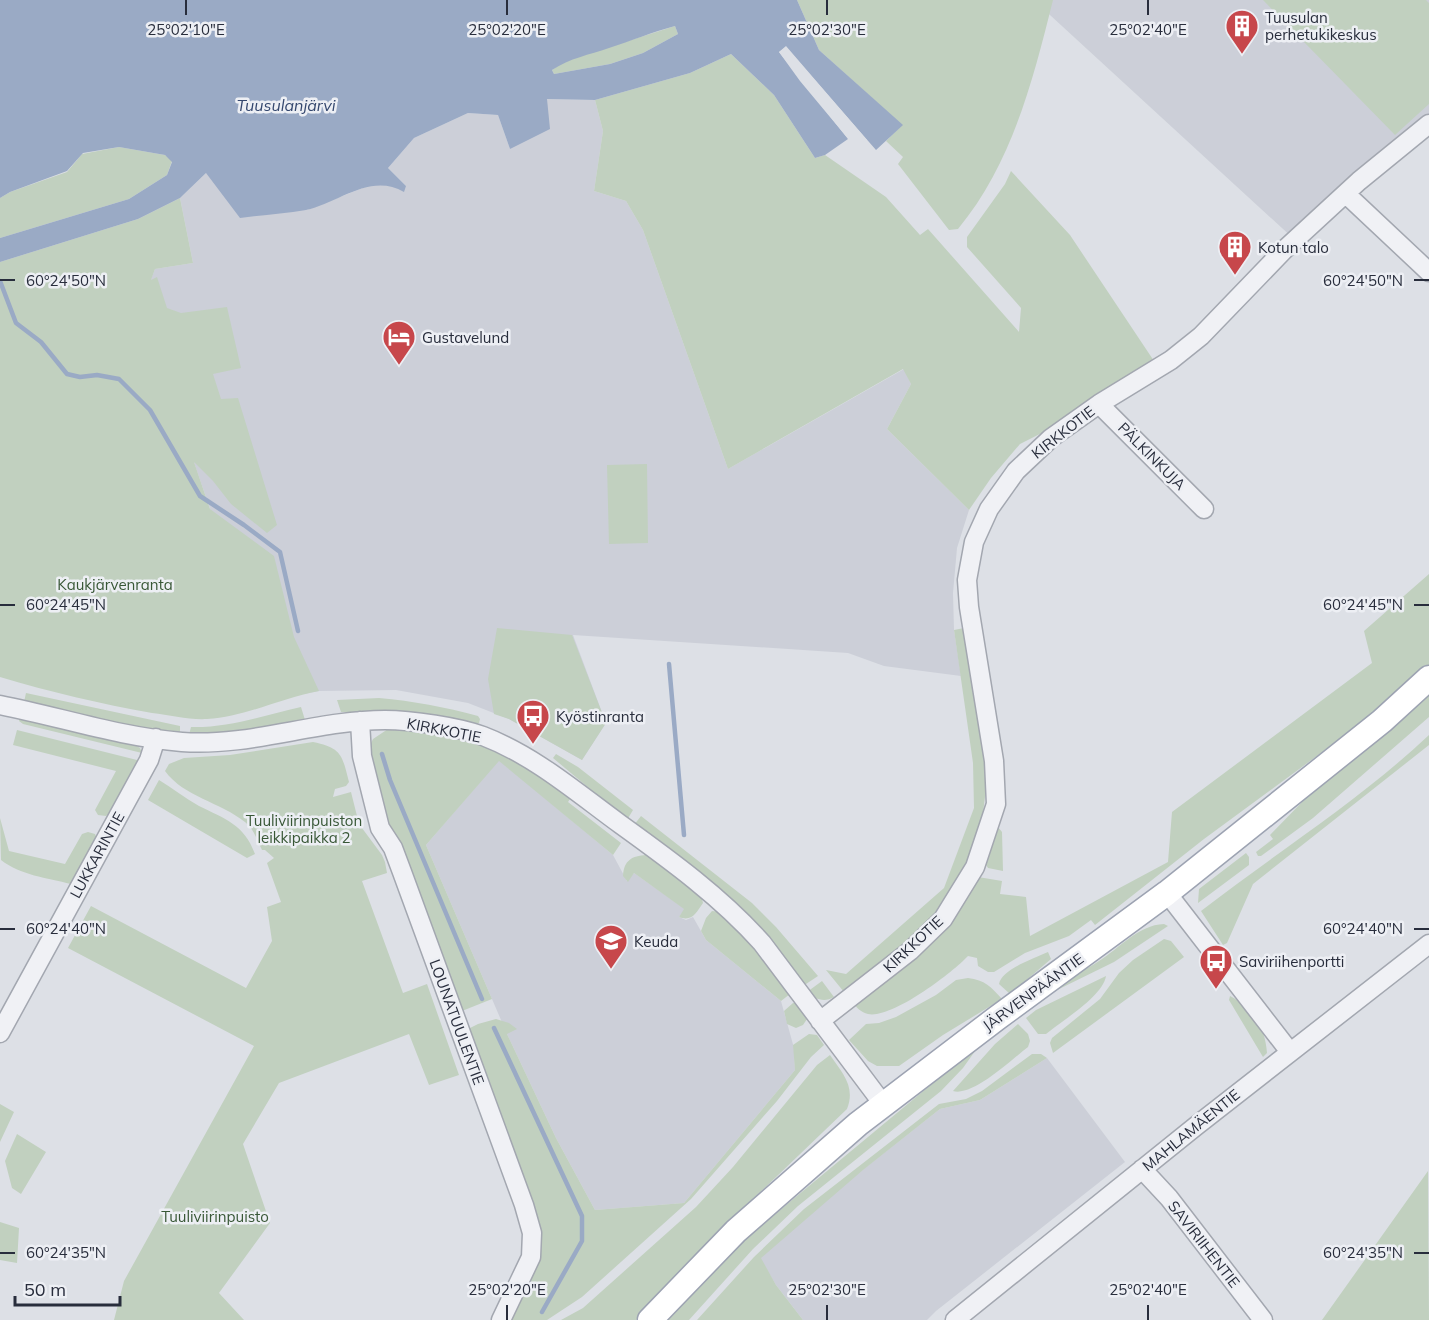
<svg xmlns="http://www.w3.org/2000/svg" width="1429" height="1320" font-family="Mulish,sans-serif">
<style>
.built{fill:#cccfd8}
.green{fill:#c1d0bf}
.water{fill:#9aaac5;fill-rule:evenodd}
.pier{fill:#dde0e6}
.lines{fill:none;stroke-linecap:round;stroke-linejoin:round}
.stream{stroke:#9aaac5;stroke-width:4.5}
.minor-casing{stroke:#a3a7b0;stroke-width:21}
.major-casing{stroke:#9da3b2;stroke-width:27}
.minor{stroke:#f0f1f5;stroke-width:18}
.major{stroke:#fff;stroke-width:24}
.ticks{fill:none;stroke:#282d3c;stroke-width:2}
.labels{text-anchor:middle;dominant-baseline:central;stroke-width:5;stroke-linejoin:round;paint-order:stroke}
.poi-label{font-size:15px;fill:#282d3c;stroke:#edeff4;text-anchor:start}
.street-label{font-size:15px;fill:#282d3c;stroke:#edeff4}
.park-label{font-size:15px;fill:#385736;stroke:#edeff4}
.water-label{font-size:16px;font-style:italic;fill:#34476e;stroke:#edeff4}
.ticks-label{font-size:15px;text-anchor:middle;fill:#282d3c;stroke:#edeff4;stroke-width:5;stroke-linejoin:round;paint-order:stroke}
</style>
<rect width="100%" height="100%" fill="#dde0e6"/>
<path class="built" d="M 1037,0 L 1429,0 L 1429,131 L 1295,240 L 1038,4 Z
M 547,99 L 595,100 L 603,131 L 594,191 L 626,201 L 643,230 L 728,469 L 904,369 L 911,384 L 887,429 L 969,510 L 957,548 L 953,593 L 954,630 L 961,676 L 884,666 L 848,653 L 573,635 L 606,723 L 582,760 L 509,719 L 468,703 L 396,690 L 319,691 L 297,695 L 231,569 L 189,448 L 143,300 L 155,269 L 193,263 L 180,198 L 206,173 L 307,210 L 373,184 L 406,186 L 388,168 L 414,138 L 468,113 L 498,115 L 510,149 Z
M 499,760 L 613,855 L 627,881 L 634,873 L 685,909 L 679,917 L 686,920 L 693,917 L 706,940 L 781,1001 L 794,1048 L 795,1070 L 684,1203 L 595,1210 L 556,1138 L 507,1034 L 426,845 Z
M 1047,1058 L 1125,1162 L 936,1311 L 927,1320 L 803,1320 L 776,1285 L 760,1258 L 837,1190 L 940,1109 L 980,1100 Z"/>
<path class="green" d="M 797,0 L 1053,0 C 1033,80 1012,164 958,229 L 949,230 L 898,164 L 903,157 L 886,141 L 902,125 L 819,50 Z
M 1263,0 L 1426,0 L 1429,3 L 1429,104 L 1395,135 Z
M 675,26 L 678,34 L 643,53 L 610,64 L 554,74 L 552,70 L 565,61 Z
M 731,54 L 774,95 L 815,158 L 825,155 L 886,197 L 920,235 L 928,229 L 1019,332 L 1021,308 L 967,247 L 967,237 L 1005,184 L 1011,171 L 1070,235 L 1158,367 L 1099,404 L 1020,444 L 991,478 L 969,510 L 887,429 L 911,384 L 903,369 L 728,469 L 643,230 L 626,201 L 594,191 L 603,131 L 595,100 L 690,73 Z
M 119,147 L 165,155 L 172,161 L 167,175 L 129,199 L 0,238 L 0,198 L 10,192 L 67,172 L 82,154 Z
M 180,198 L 193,263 L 155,269 L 151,280 L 157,277 L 167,308 L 181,313 L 227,307 L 241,368 L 213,374 L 221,399 L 238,398 L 277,525 L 267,533 L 231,504 L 213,481 L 194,462 L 210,509 L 274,556 L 294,637 L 319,691 C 281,698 245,717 207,719 C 189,720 170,715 152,713 C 101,704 50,692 0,677 L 0,262 L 138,219 Z
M 647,464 L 648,543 L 609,544 L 607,465 Z
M 1429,574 L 1429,665 L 1355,728 L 1204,839 L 1095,925 L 1091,920 L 1069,936 L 1025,953 L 994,972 L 988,972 L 978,966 L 977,958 L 968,956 C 952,973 892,1019 868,1014 C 861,1012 857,1008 853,1003 L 978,877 L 1002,881 L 1000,894 L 1026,897 L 1030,936 L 1168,862 L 1172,812 L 1372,663 L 1364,631 Z
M 497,628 L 572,635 L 606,723 L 582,760 L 509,719 L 494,714 L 488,679 Z
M 964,628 L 987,781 L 983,813 L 972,851 L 953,889 L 923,929 L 902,947 L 844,992 L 826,970 L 846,974 L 944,888 L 974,808 L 973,763 L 954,630 Z
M 26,693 L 180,726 L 180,734 L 120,725 L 24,702 Z
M 1429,694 L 1429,717 L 1313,818 L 1261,856 L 1258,856 L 1256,852 L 1273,839 L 1270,835 L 1307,797 Z
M 379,698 C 413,701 445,707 478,716 L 480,719 L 479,723 L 475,724 C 427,714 390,712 341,712 L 337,700 Z
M 301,707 L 305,720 L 252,731 L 189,735 L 191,727 C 229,728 265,715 301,707 Z
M 20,717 L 134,744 L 140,748 L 142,753 L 23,724 L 19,721 Z
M 388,729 C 440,731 490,743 533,771 C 546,779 558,790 570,799 L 568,802 L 621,843 L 613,855 L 499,761 L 426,845 L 492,999 L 462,1011 L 458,1008 L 388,826 L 369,747 L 373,739 Z
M 17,730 L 141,761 L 115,810 L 106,816 L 98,815 L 95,810 L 116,771 L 13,745 Z
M 1429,735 L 1429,745 L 1253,884 L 1227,943 L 1223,945 L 1201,911 C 1277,852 1359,801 1429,735 Z
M 313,742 C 342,748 342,755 349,782 L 346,786 L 335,789 L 333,797 L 351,792 L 359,824 L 382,855 L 385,862 L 387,873 L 362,881 L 403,993 L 427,984 L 459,1075 L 429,1085 L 409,1034 L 279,1083 L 243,1144 L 270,1223 L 219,1293 L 244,1320 L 114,1320 L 124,1281 L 254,1046 L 68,948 L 91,906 L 246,988 L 272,941 L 267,907 L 281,902 L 267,863 L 274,858 L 265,850 L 262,850 C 257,840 254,829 245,822 C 220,802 184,797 165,771 L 169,764 L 184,758 L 230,755 Z
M 556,754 L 578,767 L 633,810 L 627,820 L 553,758 Z
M 159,780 C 172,788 185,798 199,806 C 225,819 244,824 255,854 L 247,858 L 148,800 Z
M 641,816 L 752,903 L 776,927 L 818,976 L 803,986 L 634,825 Z
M 0,818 L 9,851 L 65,864 L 82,834 L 88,832 L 95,834 L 98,841 L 76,880 L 71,884 C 47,878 20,875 1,860 Z
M 998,827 L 1002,832 L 1003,871 L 988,868 L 985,863 Z
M 1246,853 L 1249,857 L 1249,865 L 1198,903 L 1199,889 Z
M 646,855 L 701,895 L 703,903 C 696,913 692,922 679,917 L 684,909 L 634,873 L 628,882 L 623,876 C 624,860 632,856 646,855 Z
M 712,911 L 721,912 L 761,954 L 790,994 L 781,1001 L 706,940 L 701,931 L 706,918 Z
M 1164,924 L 1168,926 L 1114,962 L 1057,990 L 1057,984 C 1071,975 1086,970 1099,961 C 1120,948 1138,925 1164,924 Z
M 1164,939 L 1171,941 L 1184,957 L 1053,1053 L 1050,1043 L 1052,1038 L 1100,999 L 1119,973 L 1133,960 Z
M 1048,952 L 1051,959 L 1010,994 L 999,984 C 1002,969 1035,958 1048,952 Z
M 1106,976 C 1103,996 1062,1021 1046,1034 L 1038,1034 L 1026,1018 L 1036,1010 Z
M 968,978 C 985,980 991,987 1002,999 L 943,1035 L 899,1066 L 877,1066 L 868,1061 L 849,1040 L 866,1024 L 879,1023 L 896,1017 L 936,995 L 956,980 Z
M 822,981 L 834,997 C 824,1003 815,999 807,992 Z
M 1230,996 C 1254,1009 1265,1027 1267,1053 L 1263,1057 L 1229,1000 Z
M 793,1003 L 797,1003 L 807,1019 L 803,1025 L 796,1028 L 787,1024 L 784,1011 Z
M 496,1019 L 509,1023 L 517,1029 L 507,1034 L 556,1138 L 595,1210 L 684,1203 L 795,1070 L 793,1045 L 809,1034 L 817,1035 L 824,1045 L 811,1057 L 777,1101 L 691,1199 L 582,1297 L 547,1320 L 507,1320 L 539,1257 L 468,1029 L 478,1024 Z
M 1018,1024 L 1028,1034 L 1030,1041 L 1028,1047 C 1012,1059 973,1097 953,1091 L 995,1044 Z
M 980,1044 L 963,1068 L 941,1091 L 798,1206 L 753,1249 L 689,1320 L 664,1320 L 744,1240 Z
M 1032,1054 L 1041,1054 L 1047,1058 L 980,1100 L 940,1109 L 863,1170 L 761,1258 L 776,1285 L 803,1320 L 697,1320 L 754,1257 L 804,1209 L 939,1104 L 966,1099 L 982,1091 Z
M 830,1055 C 842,1073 856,1086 847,1109 L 729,1222 L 636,1320 L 561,1320 L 583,1308 L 696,1207 L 733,1167 L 817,1065 Z
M 0,1104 L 14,1112 L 0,1142 Z
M 17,1134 L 46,1152 L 21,1194 L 12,1188 L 5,1161 Z
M 1428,1171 L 1429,1320 L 1322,1320 Z
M 0,1222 L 19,1228 L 17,1263 L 0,1260 Z"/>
<path class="water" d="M 0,0 L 797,0 L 819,50 L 903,125 L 876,150 L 786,47 L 779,52 L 848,139 L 825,155 L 815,158 L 774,95 L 731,54 L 690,73 L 595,100 L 547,99 L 550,129 L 510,149 L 498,115 L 468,113 L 414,138 L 388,168 L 406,186 L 404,192 C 371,172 338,203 306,210 C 284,214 261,215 240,218 L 206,173 L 180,198 L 138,219 L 0,262 L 0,238 L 129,199 L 167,175 L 172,162 L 165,155 L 119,147 L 83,153 L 67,171 L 10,192 L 0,198 ZM 675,26 L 678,34 L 643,53 L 610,64 L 554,74 L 552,70 C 570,58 589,55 609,48 C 631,41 652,32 675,26 Z"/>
<path class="pier" d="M 786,46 L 867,140 L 864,142 L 786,51 L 783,53 L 850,137 L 850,141 L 800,81 L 779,52 Z"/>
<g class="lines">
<path class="stream" d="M 0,281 L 16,323 L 41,342 L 67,374 L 80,377 L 97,375 L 119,379 L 150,410 L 200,496 L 244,525 L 280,552 L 298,631
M 669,664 L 684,835
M 382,754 L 390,780 L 482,999
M 494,1028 L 582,1216 L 582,1241 L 542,1312"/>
<g class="minor-casing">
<path id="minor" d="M 1346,194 L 1429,272
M 1099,404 L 1204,509
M 0,705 C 61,717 120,737 182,742 C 250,747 317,720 385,720 C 411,720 459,727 483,736 C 535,756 576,792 620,824 C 670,860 721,897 762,943 L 883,1104
M 360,721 L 362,756 L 380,828 L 393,848 L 402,872 L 524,1205 L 532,1233 L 531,1257 L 501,1320
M 1167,893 L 1290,1052
M 820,1021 L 910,951 L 943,919 L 975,867 L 996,804 L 994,761 L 969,607 L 967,580 L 974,542 L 989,509 L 1016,471 L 1051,438 L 1099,404 L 1171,360 L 1201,336 L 1284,250 L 1359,181 L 1429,124
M 0,1033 L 149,760 L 156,738
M 1142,1169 L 1169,1198 L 1263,1320
M 955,1320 L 1196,1126 L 1429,944"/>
</g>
<g class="major-casing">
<path id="major" d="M 650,1320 L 736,1231 L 858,1124 L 997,1018 L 1167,893 L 1382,721 L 1429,678"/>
</g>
<use href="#minor" class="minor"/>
<use href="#major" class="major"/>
</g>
<path class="ticks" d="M 186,0 L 186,15M 507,0 L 507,15M 827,0 L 827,15M 1148,0 L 1148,15M 0,280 L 15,280M 1414,280 L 1429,280M 0,605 L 15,605M 1414,605 L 1429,605M 0,929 L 15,929M 1414,929 L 1429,929M 0,1253 L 15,1253M 1414,1253 L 1429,1253M 507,1305 L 507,1320M 827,1305 L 827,1320M 1148,1305 L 1148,1320"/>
<defs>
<g id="building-pin" transform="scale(1.725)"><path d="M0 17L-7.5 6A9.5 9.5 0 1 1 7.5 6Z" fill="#c7474b" stroke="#edeff4"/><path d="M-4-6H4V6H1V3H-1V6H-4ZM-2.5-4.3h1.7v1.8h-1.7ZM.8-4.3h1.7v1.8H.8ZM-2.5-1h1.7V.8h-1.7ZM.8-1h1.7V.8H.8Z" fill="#fff"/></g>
<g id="hotel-pin" transform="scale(1.725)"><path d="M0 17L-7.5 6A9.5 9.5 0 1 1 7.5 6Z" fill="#c7474b" stroke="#edeff4"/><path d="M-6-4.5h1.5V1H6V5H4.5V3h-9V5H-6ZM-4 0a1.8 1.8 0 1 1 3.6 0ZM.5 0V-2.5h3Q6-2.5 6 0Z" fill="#fff"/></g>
<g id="bus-pin" transform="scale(1.725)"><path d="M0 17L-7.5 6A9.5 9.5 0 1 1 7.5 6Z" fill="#c7474b" stroke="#edeff4"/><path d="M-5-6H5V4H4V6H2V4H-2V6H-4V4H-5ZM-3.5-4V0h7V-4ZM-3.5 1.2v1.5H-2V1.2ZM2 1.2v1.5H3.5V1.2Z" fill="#fff"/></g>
<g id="school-pin" transform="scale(1.725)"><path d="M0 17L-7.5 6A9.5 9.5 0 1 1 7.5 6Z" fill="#c7474b" stroke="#edeff4"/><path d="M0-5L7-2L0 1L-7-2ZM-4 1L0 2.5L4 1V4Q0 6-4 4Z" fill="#fff"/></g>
</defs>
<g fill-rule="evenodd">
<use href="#building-pin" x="1242" y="26"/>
<use href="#building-pin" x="1235" y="247"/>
<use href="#hotel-pin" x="399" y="337"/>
<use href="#bus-pin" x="533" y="716"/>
<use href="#school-pin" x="611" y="941"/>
<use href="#bus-pin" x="1216" y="961"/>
</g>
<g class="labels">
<g class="poi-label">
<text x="1265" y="17">Tuusulan<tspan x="1265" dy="17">perhetukikeskus</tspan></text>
<text x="1258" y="247">Kotun talo</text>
<text x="422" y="337">Gustavelund</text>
<text x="556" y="716">Kyöstinranta</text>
<text x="634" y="941">Keuda</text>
<text x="1239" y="961">Saviriihenportti</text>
</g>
<g class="street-label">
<text transform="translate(1063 432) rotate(-38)">KIRKKOTIE</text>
<text transform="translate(1152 456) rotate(45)">PÄLKINKUJA</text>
<text transform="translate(444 730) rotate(11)">KIRKKOTIE</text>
<text transform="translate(97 855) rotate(-61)">LUKKARINTIE</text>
<text transform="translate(913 944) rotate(-43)">KIRKKOTIE</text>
<text transform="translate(1033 992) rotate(-36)">JÄRVENPÄÄNTIE</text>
<text transform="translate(457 1022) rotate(70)">LOUNATUULENTIE</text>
<text transform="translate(1191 1130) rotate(-39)">MAHLAMÄENTIE</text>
<text transform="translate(1204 1244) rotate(52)">SAVIRIIHENTIE</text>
</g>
<g class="park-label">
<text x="115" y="584">Kaukjärvenranta</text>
<text x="304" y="820">Tuuliviirinpuiston<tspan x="304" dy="17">leikkipaikka 2</tspan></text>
<text x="215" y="1216">Tuuliviirinpuisto</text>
</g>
<g class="water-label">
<text x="286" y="105">Tuusulanjärvi</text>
</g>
</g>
<g class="ticks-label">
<text x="186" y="35">25°02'10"E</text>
<text x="507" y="35">25°02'20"E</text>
<text x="827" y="35">25°02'30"E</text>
<text x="1148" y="35">25°02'40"E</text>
<text x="66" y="286">60°24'50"N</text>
<text x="1363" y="286">60°24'50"N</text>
<text x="66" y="610">60°24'45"N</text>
<text x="1363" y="610">60°24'45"N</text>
<text x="66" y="934">60°24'40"N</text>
<text x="1363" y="934">60°24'40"N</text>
<text x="66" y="1258">60°24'35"N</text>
<text x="1363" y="1258">60°24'35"N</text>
<text x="507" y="1295">25°02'20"E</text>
<text x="827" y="1295">25°02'30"E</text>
<text x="1148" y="1295">25°02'40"E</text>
</g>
<path d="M15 1296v9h105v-9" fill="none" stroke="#282d3c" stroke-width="3"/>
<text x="24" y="1296" font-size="18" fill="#282d3c" stroke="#edeff4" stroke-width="4.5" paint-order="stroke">50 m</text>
</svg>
